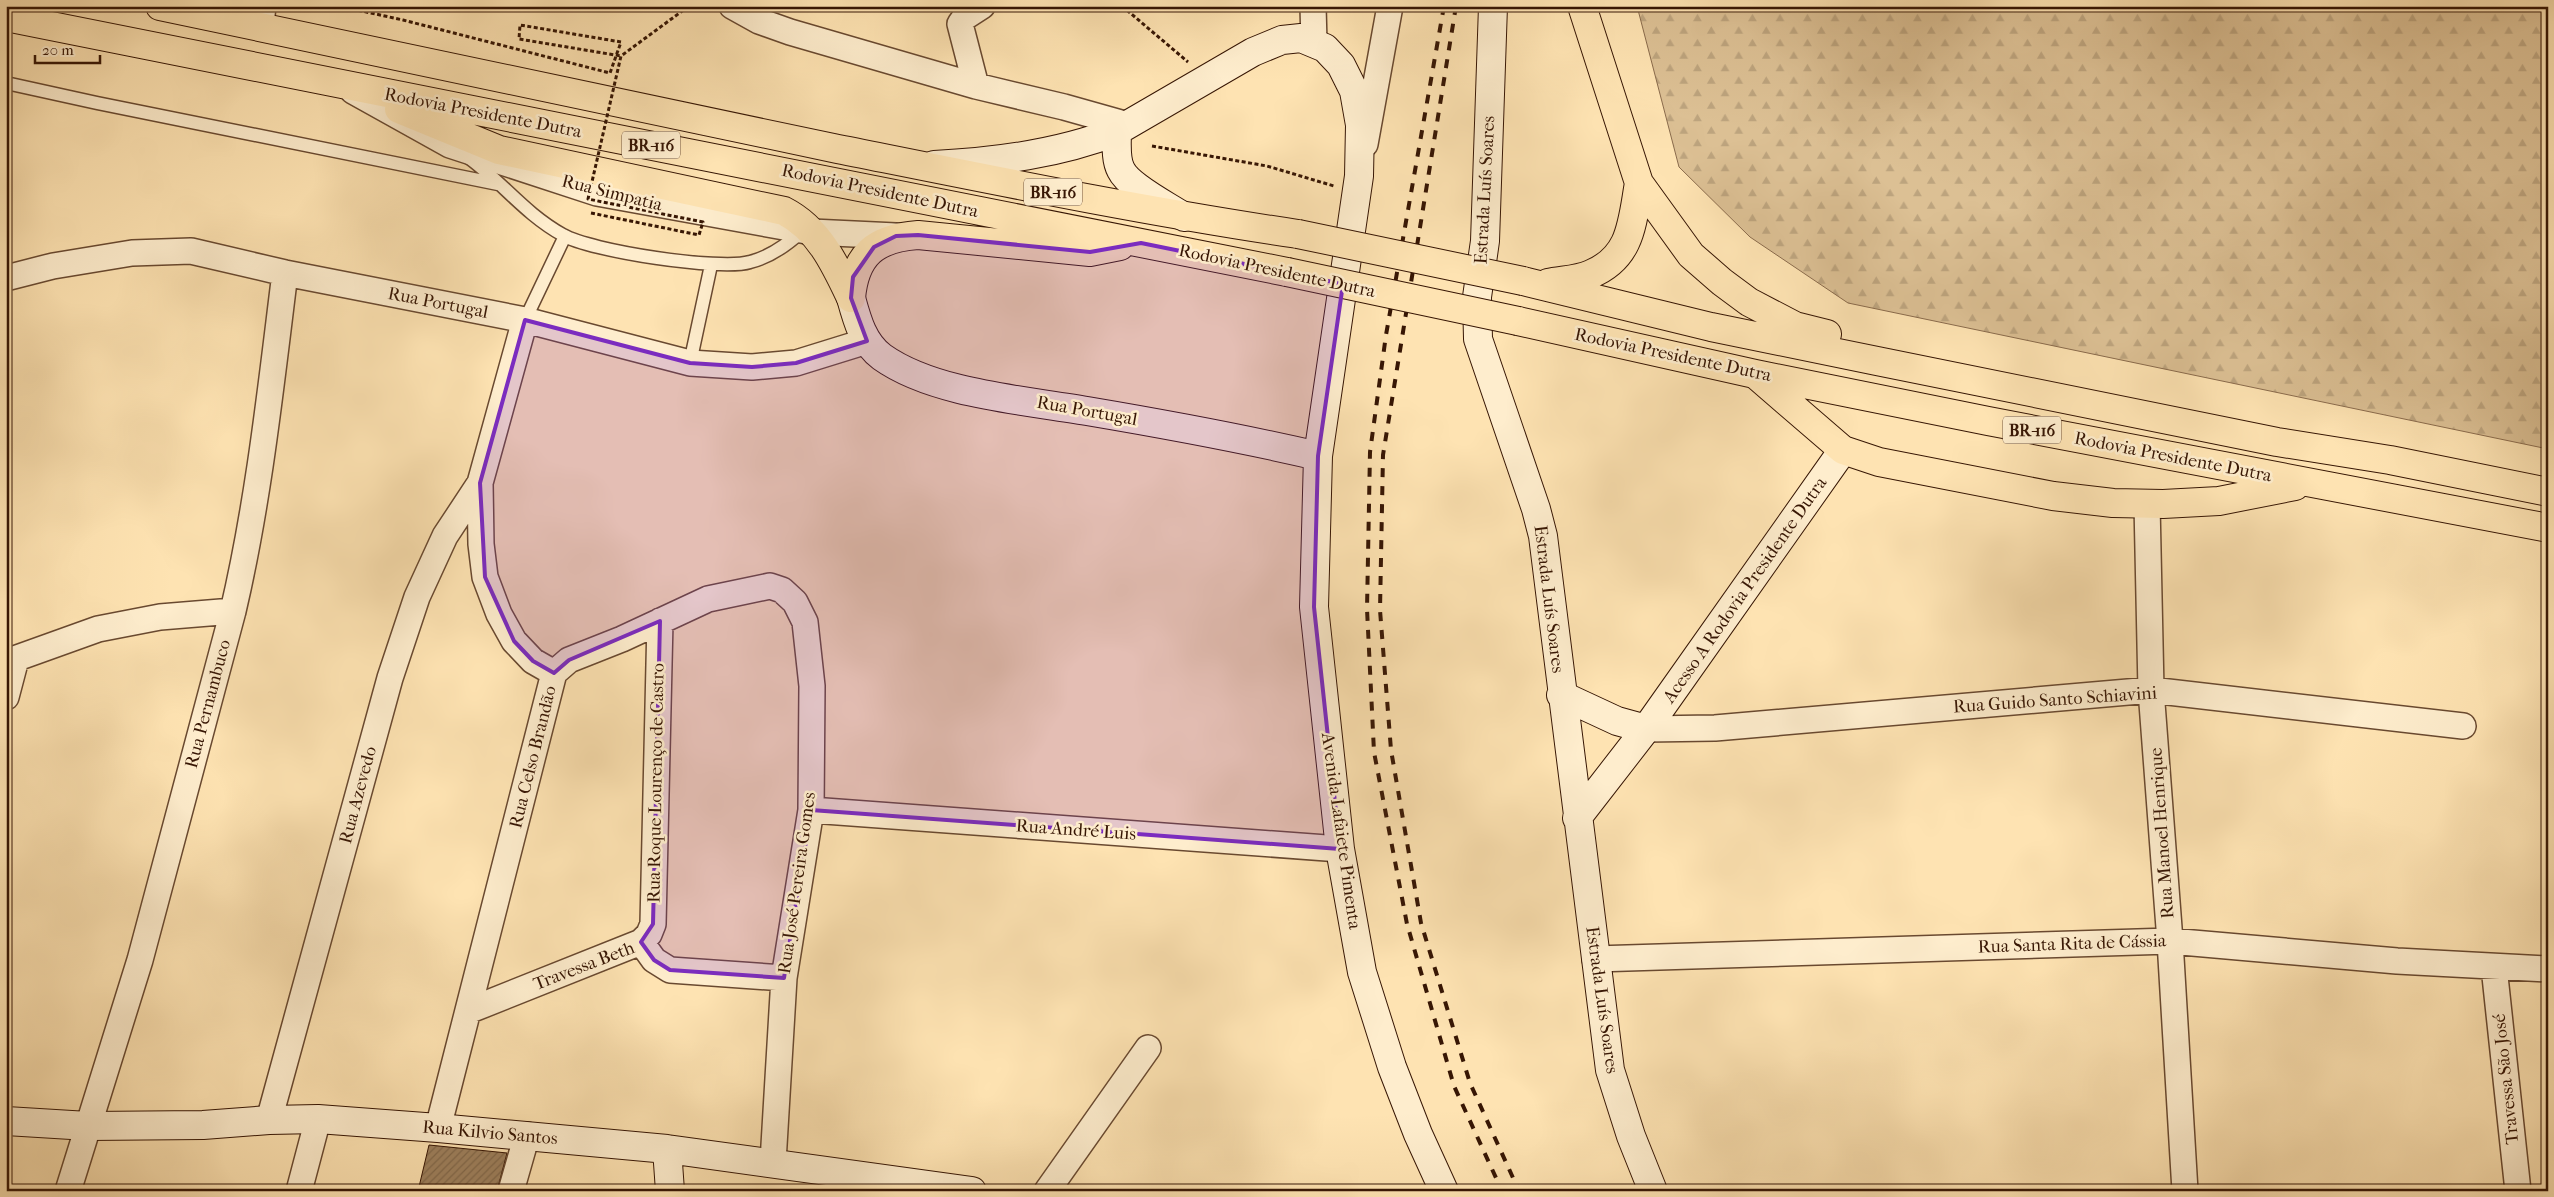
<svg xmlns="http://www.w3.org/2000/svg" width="2554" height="1197" font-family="'IM FELL French Canon',serif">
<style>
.forest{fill:url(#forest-firs);stroke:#8a6b4c}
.building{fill:url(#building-hatch);stroke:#371604}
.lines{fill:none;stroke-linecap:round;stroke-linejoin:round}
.lane-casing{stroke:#694930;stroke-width:15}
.street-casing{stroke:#694930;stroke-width:28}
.secondary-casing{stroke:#371604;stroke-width:30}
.highway-casing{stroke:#371604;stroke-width:30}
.path{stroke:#371604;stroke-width:3;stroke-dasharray:4 2.5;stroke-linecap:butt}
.lane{stroke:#feedcd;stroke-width:12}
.street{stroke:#feedcd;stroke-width:25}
.secondary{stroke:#feedcd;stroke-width:28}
.highway{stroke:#fee3b2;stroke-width:28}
.rail{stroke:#371604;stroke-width:4;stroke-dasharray:9 9;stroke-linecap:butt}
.highway-bridge-casing{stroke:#371604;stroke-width:30;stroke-linecap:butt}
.path-bridge{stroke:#371604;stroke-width:3;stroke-dasharray:4 2.5;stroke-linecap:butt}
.highway-bridge{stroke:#fee3b2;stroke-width:28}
.marked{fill:#7b2cbf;fill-opacity:0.2;stroke:#7b2cbf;stroke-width:4;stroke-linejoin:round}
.labels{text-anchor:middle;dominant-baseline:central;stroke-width:5;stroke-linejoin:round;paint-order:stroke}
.shield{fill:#feedcd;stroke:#735640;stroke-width:1}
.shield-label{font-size:16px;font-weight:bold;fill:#371604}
.street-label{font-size:18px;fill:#371604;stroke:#feedcd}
</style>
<defs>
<pattern id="forest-firs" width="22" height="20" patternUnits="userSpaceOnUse" patternTransform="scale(1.25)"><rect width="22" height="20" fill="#dcc094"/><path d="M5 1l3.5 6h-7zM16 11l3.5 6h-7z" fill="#bda47e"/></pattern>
<pattern id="building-hatch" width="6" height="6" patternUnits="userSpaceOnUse" patternTransform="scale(1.25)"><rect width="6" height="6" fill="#9e815e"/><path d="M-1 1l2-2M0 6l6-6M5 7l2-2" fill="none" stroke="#82694b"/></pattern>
</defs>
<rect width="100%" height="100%" fill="#fee3b2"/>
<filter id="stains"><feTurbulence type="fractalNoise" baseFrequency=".004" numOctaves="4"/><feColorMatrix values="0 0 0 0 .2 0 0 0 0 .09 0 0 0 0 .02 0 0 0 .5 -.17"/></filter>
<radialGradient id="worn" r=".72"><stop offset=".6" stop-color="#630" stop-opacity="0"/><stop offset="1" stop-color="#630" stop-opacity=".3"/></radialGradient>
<path class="forest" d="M 1637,6 L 2548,6 L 2548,449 L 1848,303 L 1750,237 L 1679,167 Z"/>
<path class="building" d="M 429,1145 L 507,1153 L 497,1191 L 418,1191 Z"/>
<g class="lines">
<g class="lane-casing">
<path id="lane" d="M 6,83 L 97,103 L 498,184
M 469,158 C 502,182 525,214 563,235 C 590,251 721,271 750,262 C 770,257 788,244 802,231
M 525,320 L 565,236
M 690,363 L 711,265"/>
</g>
<g class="street-casing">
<path id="street" d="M 732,6 L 759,21 L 790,32 L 976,86 L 1064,107 L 1128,125
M 1313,6 L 1314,43
M 262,15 L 263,6
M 976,86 L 960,24 L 965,17 L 982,6
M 353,91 L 450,145 L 597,193 L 812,232 L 896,236
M 1365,144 L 1390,6
M 6,278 L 53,266 L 132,253 L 191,251 L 285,273 L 525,320 L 690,363 L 752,367 L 796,363 L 867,341
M 525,320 L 480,483 L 481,544 L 485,577 L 499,614 L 514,641 L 533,661 L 554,673
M 2147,504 L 2151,690 L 2170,941 L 2185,1191
M 6,662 L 98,629 L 160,617 L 233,611
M 554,673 L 569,660 L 622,639 L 708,599 L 770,586 L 782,590 L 795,602 L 805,622 L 812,686 L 811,810 L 784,978 L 773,1162
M 6,697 L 16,659
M 1646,729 L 1715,728 L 2151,690 L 2463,726
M 811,810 L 1340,849
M 641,942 L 654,960 L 670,970 L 784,978
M 1595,959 L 2170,941 L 2397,961 L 2548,969
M 2494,967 L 2518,1191
M 468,1011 L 641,942 L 649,934 L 653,924 L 660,621
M 269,1120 L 390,678 L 417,597 L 445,536 L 480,483
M 438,1128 L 554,673
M 68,1191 L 140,960 L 233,611 C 259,500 271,385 285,273
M 299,1191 L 318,1119
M 511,1191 L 527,1135
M 1047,1191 L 1148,1048"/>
</g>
<g class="secondary-casing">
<path id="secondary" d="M 1493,6 L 1485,241 L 1477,297 L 1478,339 L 1536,509 L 1543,536 L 1610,1070 L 1631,1136 L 1653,1191
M 1117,131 C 1117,143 1115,159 1121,170 C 1129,187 1168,206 1184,217
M 934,165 C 996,162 1059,154 1117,131 L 1253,52 L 1282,40 L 1301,38 L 1325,48 L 1341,65 L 1354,91 L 1360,125 L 1359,176 L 1318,456 L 1314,607 L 1340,849 L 1362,972 L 1392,1067 L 1418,1134 L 1444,1191
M 851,298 C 857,320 863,343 882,357 C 934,394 1024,400 1087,411 C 1164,424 1241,438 1318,456
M 1561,695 L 1617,721 L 1646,729
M 1577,818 L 1646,729 L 1843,450
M 6,1121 L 88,1126 L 203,1125 L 269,1120 L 318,1119 L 438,1128 L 667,1149 L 972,1191
M 667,1149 L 670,1191"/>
</g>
<g class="highway-casing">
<path id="highway" d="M 160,6 C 384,54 608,102 833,148 C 988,179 1142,211 1298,234
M 1582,6 L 1639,183 L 1691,255 L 1722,282 L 1749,302 L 1795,326 L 1827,334
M 6,17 C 433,105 860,185 1287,272
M 399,109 L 499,150 L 784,211 C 819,229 835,264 851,298
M 1523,281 L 1711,327 L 1877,361 L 2277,442 L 2390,460 L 2548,492
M 1548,283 C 1562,280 1578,280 1591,274 C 1632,257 1632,222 1639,183
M 851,298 C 855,255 875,238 918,235 L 1090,252 L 1120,246
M 1518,321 L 1755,374 L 1988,421 L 2548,528
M 1756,375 L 1843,450 L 1879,462 L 2053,496 L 2113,503 L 2163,504 L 2219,501 L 2295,486"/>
</g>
<path class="path" d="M 339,6 L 403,20 L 610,73 L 621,42
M 1122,6 L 1188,62
M 1152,146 L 1267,166 L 1334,186"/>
<use href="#lane" class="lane"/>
<use href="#street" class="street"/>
<use href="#secondary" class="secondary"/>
<use href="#highway" class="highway"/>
<path class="rail" d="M 1444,6 L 1386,335 L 1370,452 L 1367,609 L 1374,752 L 1407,924 L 1454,1086 L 1502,1191
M 1456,6 L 1383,455 L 1380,610 L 1391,750 L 1421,923 L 1470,1083 L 1519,1191"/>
<g class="highway-bridge-casing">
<path id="highway-bridge" d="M 1298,234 L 1523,281
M 1287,272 L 1518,321"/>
</g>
<path class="path-bridge" d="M 621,42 L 520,25 L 519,39 L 621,56
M 591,213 L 699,235 L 703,222 L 588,199 L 621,56 L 689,6"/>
<use href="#highway-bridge" class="highway-bridge"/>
</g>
<path class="marked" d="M 918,235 L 1090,252 L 1141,243 L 1343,284 L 1318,456 L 1314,607 L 1340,849 L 811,810 L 784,978 L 670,970 L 654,960 L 641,942 L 653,924 L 660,621 L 569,660 L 554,673 L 533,661 L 514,641 L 485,577 L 480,483 L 525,320 L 690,363 L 752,367 L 796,363 L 867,341 L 851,298 L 853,277 L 874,247 L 896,236 Z"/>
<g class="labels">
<g class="shield">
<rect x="622" y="131.5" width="58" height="27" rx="4"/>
<rect x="1024" y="178.5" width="58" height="27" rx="4"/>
<rect x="2003" y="416.5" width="58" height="27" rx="4"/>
</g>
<g class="shield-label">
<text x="651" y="145">BR-116</text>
<text x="1053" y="192">BR-116</text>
<text x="2032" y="430">BR-116</text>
</g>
<g class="street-label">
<text transform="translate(483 113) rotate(11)">Rodovia Presidente Dutra</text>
<text transform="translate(1485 190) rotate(-87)">Estrada Luís Soares</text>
<text transform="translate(880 191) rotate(12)">Rodovia Presidente Dutra</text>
<text transform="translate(612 193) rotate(14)">Rua Simpatia</text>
<text transform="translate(1277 271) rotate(12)">Rodovia Presidente Dutra</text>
<text transform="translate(438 303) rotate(11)">Rua Portugal</text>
<text transform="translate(1673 355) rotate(12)">Rodovia Presidente Dutra</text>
<text transform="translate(1087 411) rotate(10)">Rua Portugal</text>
<text transform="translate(2173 457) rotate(11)">Rodovia Presidente Dutra</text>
<text transform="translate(1745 590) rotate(-55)">Acesso A Rodovia Presidente Dutra</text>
<text transform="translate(1549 599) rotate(83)">Estrada Luís Soares</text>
<text transform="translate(2055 700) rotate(-4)">Rua Guido Santo Schiavini</text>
<text transform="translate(208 704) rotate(-75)">Rua Pernambuco</text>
<text transform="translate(533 757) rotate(-76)">Rua Celso Brandão</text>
<text transform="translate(656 783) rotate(-89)">Rua Roque Lourenço de Castro</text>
<text transform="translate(358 795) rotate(-75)">Rua Azevedo</text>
<text transform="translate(1076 830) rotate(4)">Rua André Luis</text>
<text transform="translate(1341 831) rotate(82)">Avenida Lafaiete Pimenta</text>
<text transform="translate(2162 833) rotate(-94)">Rua Manoel Henrique</text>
<text transform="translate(797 883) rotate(-82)">Rua José Pereira Gomes</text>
<text transform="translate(2072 944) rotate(-2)">Rua Santa Rita de Cássia</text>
<text transform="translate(584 966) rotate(-21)">Travessa Beth</text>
<text transform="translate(1602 1000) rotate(82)">Estrada Luís Soares</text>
<text transform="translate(2506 1079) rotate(-96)">Travessa São José</text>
<text transform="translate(490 1133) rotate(5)">Rua Kilvio Santos</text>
</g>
</g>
<rect width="2554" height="1197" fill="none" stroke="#fee3b2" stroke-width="25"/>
<rect x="8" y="8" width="2539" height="1182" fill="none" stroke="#371604" stroke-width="2.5"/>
<rect x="12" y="12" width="2529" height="1172" fill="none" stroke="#371604"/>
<path d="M35 55v8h65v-8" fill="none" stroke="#371604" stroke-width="2.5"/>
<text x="42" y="55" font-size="15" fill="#371604" stroke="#feedcd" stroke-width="4" paint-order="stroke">20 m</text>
<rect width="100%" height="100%" filter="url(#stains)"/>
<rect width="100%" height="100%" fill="url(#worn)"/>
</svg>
